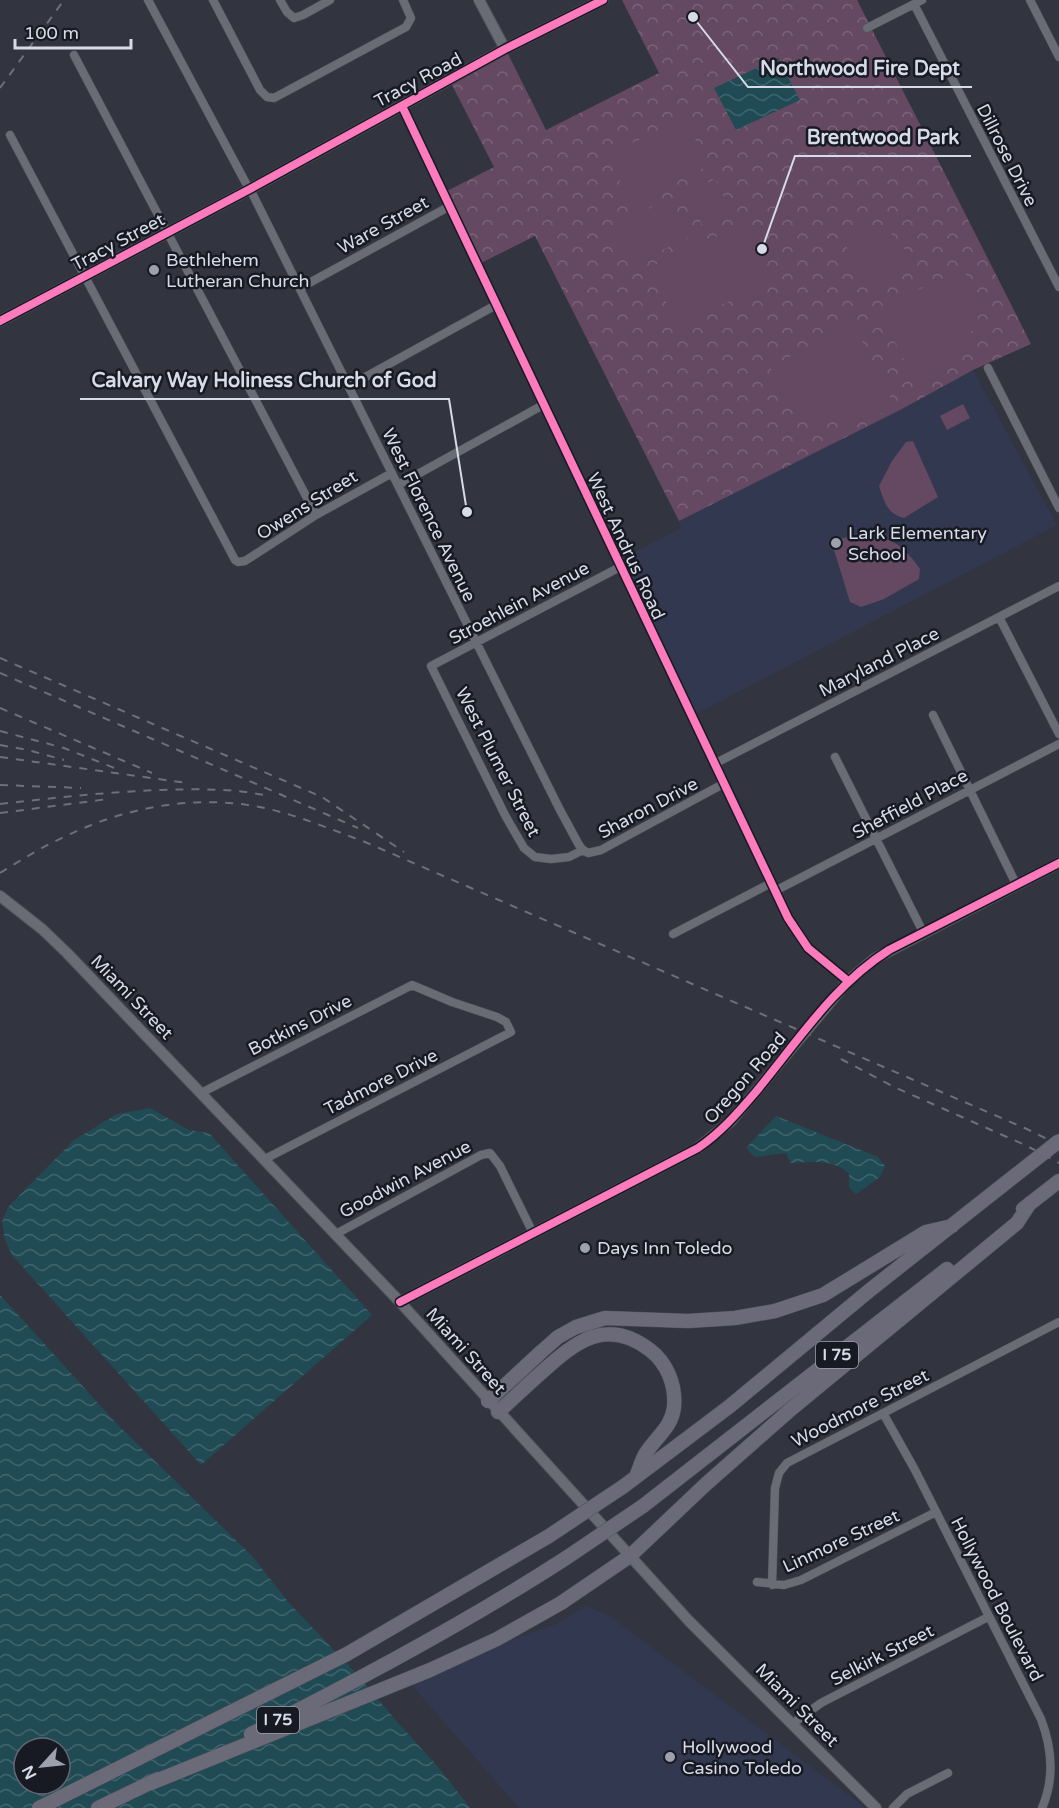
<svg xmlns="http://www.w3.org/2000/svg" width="1059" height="1808" font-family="'Varela Round',sans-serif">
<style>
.built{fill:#32384f}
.park{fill:url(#park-crowns)}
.pitch{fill:#654963}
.water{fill:url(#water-waves);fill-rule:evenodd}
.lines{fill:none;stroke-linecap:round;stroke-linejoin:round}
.street-casing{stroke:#50535c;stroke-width:9}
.secondary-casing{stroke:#50535c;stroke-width:12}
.highway-casing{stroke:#50535c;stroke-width:15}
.street{stroke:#696c75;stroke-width:8}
.secondary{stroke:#696c75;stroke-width:10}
.highway{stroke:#6b6a79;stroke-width:14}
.rail{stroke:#6e7078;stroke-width:2;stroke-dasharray:8 8;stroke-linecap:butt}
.secondary-bridge-casing{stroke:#50535c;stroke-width:12;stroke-linecap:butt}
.highway-bridge-casing{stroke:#50535c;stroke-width:15;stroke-linecap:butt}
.secondary-bridge{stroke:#696c75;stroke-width:10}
.highway-bridge{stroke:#6b6a79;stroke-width:14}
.cycleway-casing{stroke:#181a23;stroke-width:11}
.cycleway{stroke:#fd7abc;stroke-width:8}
.poi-dot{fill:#9da1ad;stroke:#181a23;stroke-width:2}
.labels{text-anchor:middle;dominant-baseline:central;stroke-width:5;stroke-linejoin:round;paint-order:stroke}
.shield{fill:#181a23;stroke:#9ea1ad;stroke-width:1.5}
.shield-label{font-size:16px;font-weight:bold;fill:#d7dbe8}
.street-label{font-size:18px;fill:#d7dbe8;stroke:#181a23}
.poi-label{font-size:18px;fill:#d7dbe8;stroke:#181a23;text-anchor:start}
.leader{fill:none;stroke:#d7dbe8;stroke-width:2}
.callout-dot{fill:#d7dbe8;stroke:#181a23;stroke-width:2}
.callout-label{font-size:20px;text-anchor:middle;font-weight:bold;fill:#d7dbe8;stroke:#181a23;stroke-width:5;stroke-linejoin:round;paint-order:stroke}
</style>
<defs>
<pattern id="park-crowns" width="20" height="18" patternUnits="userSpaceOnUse" patternTransform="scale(1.5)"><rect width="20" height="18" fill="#654963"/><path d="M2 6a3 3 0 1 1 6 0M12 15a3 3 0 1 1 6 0" fill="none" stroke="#7a6379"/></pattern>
<pattern id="water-waves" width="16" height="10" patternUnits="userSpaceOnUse" patternTransform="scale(1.5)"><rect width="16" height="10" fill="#204b55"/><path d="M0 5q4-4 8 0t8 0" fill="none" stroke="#40646d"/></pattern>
</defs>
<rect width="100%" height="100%" fill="#32353f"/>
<path class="built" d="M 973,370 L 1057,525 L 696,714 L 622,559 L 681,528 L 679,521 L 902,409 Z
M 585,1606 L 608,1615 L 866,1808 L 519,1808 L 410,1683 L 441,1672 L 521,1636 L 557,1624 Z"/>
<path class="park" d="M 622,0 L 857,0 L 1031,344 L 973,370 L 902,409 L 679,521 L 535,236 L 481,263 L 445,192 L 494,167 L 450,81 L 507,52 L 546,130 L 659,73 Z"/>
<path class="pitch" d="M 685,118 L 708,166 L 631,203 L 607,155 Z
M 715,179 L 733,216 L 705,230 L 686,193 Z
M 670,198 L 689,237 L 630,266 L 611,227 Z
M 747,223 L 774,281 L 677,325 L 650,267 Z
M 873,225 L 885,226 L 913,259 L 887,277 L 868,287 L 862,285 L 842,235 L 858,227 Z
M 964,268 L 978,318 L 957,362 L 919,389 L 880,313 L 880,308 Z
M 851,325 L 855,327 L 896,409 L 859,420 L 822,421 L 788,399 L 770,367 Z
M 963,404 L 970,418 L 947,430 L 940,416 Z
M 913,441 L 938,497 L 904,518 C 887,514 884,501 879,486 L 892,461 L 906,442 Z
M 867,534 C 894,539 904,546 920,569 L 919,579 L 884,599 L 861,607 L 850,602 L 831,540 Z"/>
<path class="water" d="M 778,58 L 800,100 L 736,130 L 714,88 Z
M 150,1108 L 189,1130 L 209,1133 L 372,1315 L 201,1465 L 12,1255 L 5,1240 L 2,1222 L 8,1207 L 74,1140 L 117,1114 Z
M 776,1116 L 878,1157 L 885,1166 L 880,1177 L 856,1194 L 849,1187 L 849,1173 C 832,1159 812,1162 791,1163 L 786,1153 L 755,1157 L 746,1148 Z
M 0,1295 L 117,1424 L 252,1556 L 289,1603 L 355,1672 L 399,1724 L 439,1768 L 470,1808 L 0,1808 ZM 24,1748 L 60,1748 L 60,1784 L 24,1784 Z"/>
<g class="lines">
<g class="street-casing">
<path id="street" d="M 148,0 L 249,189
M 213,0 L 260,90 L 267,97 L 274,98 L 406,27 L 411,18 L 403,0
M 280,0 L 287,12 L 294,18 L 303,15 L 330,0
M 1030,0 L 1059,57
M 914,4 L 1059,287
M 867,28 L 922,0
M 74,55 L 316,515
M 402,106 L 788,918 L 808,948 L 848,981
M 10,135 L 235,560 L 238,562 L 245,561 L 316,515 L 392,473
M 250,189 L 560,810 L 579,845 L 582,849 L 588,853 L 601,850 L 723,784
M 300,288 L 450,206
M 988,368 L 1059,508
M 349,386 L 496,305
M 398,485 L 543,405
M 999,617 L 1059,734
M 933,715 L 1016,884
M 835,757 L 923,932
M 714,764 L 1059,586
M 583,850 L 569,857 L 551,859 L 535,857 L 524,848 L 506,817 L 431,666 L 620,567
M 775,891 L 1059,744
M 673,934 L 771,883
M 201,1093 L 412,985 L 452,1002 L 497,1017 L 506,1022 L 511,1032 L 265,1159
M 336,1234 L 481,1155 L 490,1153 L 500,1166 L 533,1233
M 883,1413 L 915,1470 L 1041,1719 C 1052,1748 1055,1778 1042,1808
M 757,1582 L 784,1585 L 801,1580 L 936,1512
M 772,1585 L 775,1488 L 779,1473 L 787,1463 L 1059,1322
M 792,1724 L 821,1703 L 988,1617
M 893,1808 L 907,1794 L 948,1773"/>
</g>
<g class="secondary-casing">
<path id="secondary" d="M 479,0 L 505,49
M 0,321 L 250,189 L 505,49 L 603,0
M 0,896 L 42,929 L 67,953 L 400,1302 L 689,1621 L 876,1808
M 817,1018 L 847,982 L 874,959 L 1059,863
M 400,1302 L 698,1148 L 731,1121 L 786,1055"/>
</g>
<g class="highway-casing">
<path id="highway" d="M 1023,1209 L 1059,1181
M 488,1401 L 541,1352 L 558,1337 L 576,1327 L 605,1318 L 688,1321 L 735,1318 L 775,1311 L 823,1295 L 926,1232 L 952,1226
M 498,1412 C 513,1399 527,1385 542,1372 C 576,1341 607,1317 650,1350 C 667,1363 676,1385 674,1407 C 672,1427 656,1437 646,1453 C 642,1459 640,1467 637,1474
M 624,1486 L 730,1406 L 870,1290 L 1003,1185
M 643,1506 L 947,1269
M 251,1734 C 359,1680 464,1624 566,1558
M 151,1783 L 430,1670 L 497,1639 L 561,1603 L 630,1556 L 706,1484 L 790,1410 L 1017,1223 L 1030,1203
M 39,1808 L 347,1654 L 549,1536
M 98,1808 L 158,1779"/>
</g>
<use href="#street" class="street"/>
<use href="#secondary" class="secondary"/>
<use href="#highway" class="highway"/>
<path class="rail" d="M 0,88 L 64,0
M 0,658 L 322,797 L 404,852
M 0,673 L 358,828
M 0,708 L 152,773
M 0,731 L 64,748 L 117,769
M 0,745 L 28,750 L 64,760
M 0,757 L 187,783
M 0,785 L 81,788
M 0,804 C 53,798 106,792 159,790 C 197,789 232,788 269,796
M 0,813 L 108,799
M 0,873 C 21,860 42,847 64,837 C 127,806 201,793 269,809 C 302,817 333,830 365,842 L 1029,1130 L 1059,1145
M 841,1059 L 892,1086 L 1025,1145 L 1059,1163"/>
<g class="secondary-bridge-casing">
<path id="secondary-bridge" d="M 786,1055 L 817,1018"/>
</g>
<g class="highway-bridge-casing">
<path id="highway-bridge" d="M 1003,1185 L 1059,1141
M 549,1536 L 624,1486
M 566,1558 L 643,1506"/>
</g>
<use href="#secondary-bridge" class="secondary-bridge"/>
<use href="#highway-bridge" class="highway-bridge"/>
<g class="cycleway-casing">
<path id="cycleway" d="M 402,106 L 788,918 L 808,948 L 848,981
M 0,321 L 250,189 L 505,49 L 603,0
M 400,1302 L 698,1148 C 720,1133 736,1115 754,1094 C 796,1044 833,985 889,950 L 1059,863"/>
</g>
<use href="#cycleway" class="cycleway"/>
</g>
<g class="poi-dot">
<circle cx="154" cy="270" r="6"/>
<circle cx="836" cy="543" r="6"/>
<circle cx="585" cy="1248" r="6"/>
<circle cx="670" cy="1757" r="6"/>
</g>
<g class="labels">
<g class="shield">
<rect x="816" y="1342" width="42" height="26" rx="4.5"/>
<rect x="257" y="1707" width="42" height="26" rx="4.5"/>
</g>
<g class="shield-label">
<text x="837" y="1355">I 75</text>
<text x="278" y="1720">I 75</text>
</g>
<g class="street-label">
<text transform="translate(418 80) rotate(-28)">Tracy Road</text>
<text transform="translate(1007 155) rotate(63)">Dillrose Drive</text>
<text transform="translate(383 225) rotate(-29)">Ware Street</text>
<text transform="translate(118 242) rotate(-28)">Tracy Street</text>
<text transform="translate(307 505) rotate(-32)">Owens Street</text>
<text transform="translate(429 515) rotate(64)">West Florence Avenue</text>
<text transform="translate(626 546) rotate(65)">West Andrus Road</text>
<text transform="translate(519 603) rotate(-28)">Stroehlein Avenue</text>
<text transform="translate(879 662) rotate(-27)">Maryland Place</text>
<text transform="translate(498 762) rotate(63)">West Plumer Street</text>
<text transform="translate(910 804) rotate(-28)">Sheffield Place</text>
<text transform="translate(648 808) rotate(-28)">Sharon Drive</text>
<text transform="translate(132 997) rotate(46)">Miami Street</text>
<text transform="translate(300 1025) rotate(-27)">Botkins Drive</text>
<text transform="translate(745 1078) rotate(-49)">Oregon Road</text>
<text transform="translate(381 1082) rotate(-27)">Tadmore Drive</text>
<text transform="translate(405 1179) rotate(-28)">Goodwin Avenue</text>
<text transform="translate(466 1351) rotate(48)">Miami Street</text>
<text transform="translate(860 1408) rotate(-27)">Woodmore Street</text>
<text transform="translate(841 1541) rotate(-25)">Linmore Street</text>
<text transform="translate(997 1599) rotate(63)">Hollywood Boulevard</text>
<text transform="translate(882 1655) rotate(-27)">Selkirk Street</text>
<text transform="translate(797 1705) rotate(45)">Miami Street</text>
</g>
<g class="poi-label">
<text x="166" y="260">Bethlehem<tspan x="166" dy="21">Lutheran Church</tspan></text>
<text x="848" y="533">Lark Elementary<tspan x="848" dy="21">School</tspan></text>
<text x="597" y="1248">Days Inn Toledo</text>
<text x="682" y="1747">Hollywood<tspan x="682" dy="21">Casino Toledo</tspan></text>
</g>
</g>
<path class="leader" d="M693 17L748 87H972M762 249L795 156H971M467 512L449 399H80"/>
<g class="callout-dot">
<circle cx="693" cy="17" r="6"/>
<circle cx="762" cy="249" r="6"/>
<circle cx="467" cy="512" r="6"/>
</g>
<g class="callout-label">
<text x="860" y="75">Northwood Fire Dept</text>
<text x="883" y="144">Brentwood Park</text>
<text x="264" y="387">Calvary Way Holiness Church of God</text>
</g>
<g transform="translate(42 1766) rotate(243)"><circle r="28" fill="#181a23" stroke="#646772" stroke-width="1.5"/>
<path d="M0-4.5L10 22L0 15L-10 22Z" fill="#9da1ad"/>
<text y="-9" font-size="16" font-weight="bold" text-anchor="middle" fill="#d7dbe8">N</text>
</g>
<path d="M15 39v9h116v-9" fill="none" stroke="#d7dbe8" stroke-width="3"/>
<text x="24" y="39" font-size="18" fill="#d7dbe8" stroke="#181a23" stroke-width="4.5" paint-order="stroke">100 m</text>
</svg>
